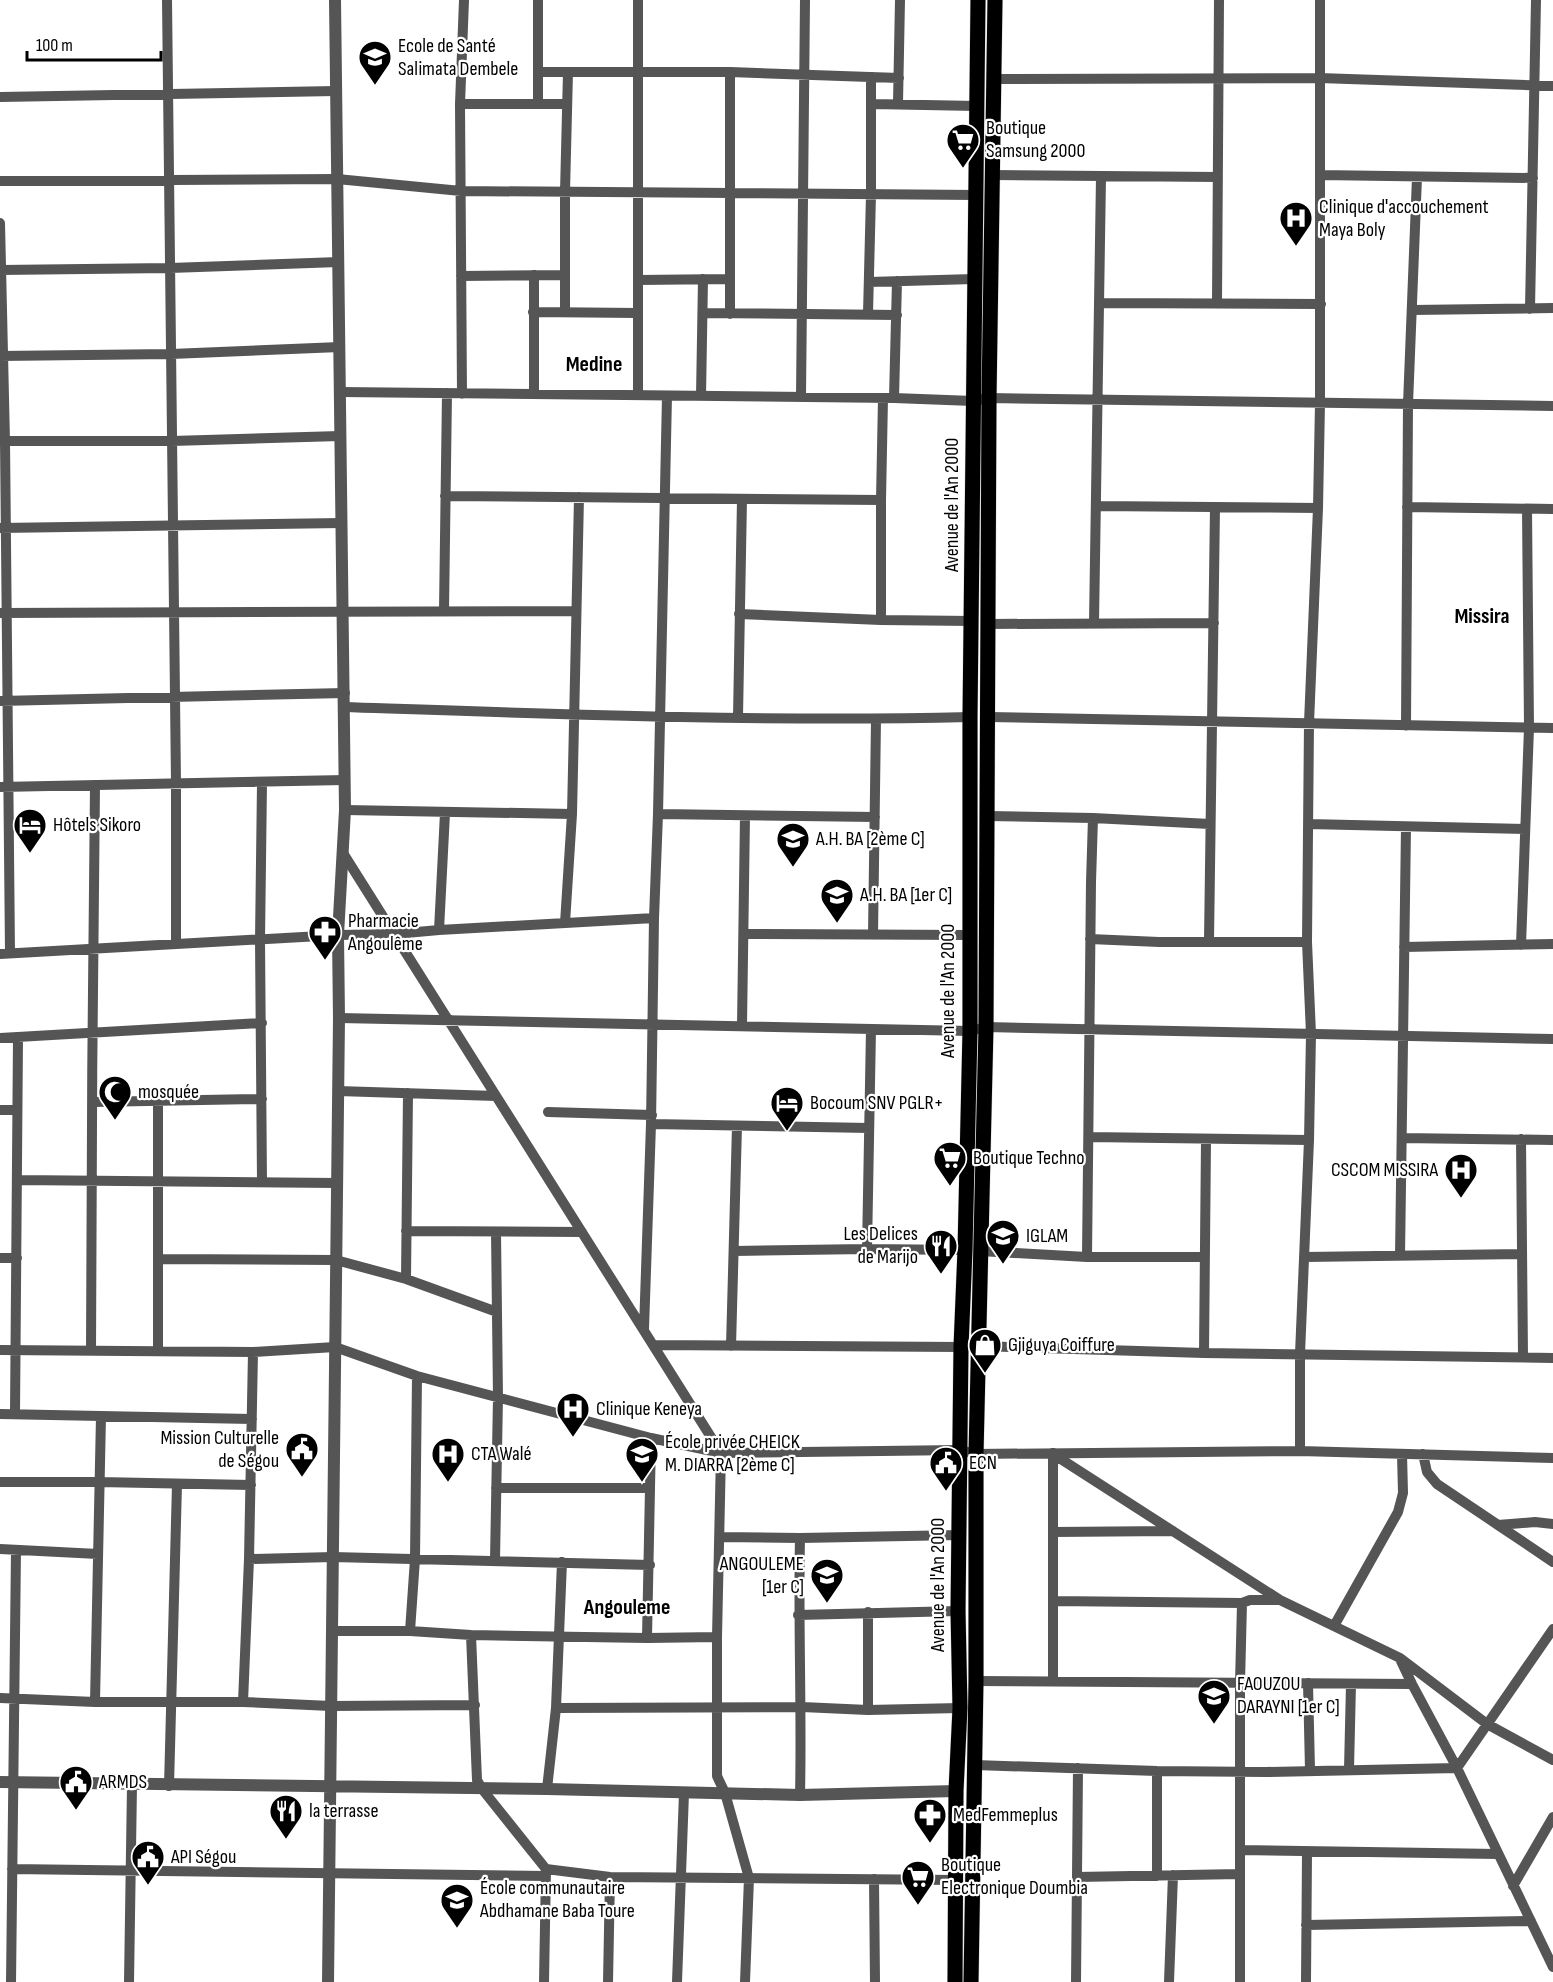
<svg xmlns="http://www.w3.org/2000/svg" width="1553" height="1982" font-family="'Sofia Sans Condensed',sans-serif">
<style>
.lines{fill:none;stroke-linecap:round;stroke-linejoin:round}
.primary-casing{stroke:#dbdbdb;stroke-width:16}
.minor{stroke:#555;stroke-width:10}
.tertiary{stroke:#555;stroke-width:12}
.primary{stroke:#000;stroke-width:15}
.labels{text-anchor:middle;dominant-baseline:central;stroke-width:4.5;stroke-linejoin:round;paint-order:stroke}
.poi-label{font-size:20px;fill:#000;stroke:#fff;text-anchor:start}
.street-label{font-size:20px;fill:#000;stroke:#fff}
.quarter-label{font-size:22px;font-weight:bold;fill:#000;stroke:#fff}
</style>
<rect width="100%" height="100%" fill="#fff"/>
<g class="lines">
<g class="primary-casing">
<path id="primary" d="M 955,1982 L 956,1791 L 960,1708 L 958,1611 L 961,1347 L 965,1250 L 970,1031 L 970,717 L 978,0
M 971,1982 L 976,1681 L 976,1454 L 986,1027 L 989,398 L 995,0"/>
</g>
<path class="minor" d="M 167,0 L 176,784 L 176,944
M 638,0 L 638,395
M 538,72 L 730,72 L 899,78
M 995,79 L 1319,78 L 1553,86
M 0,97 L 336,91
M 898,103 L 900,0
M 460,104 L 567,104
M 538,104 L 538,0
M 872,104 L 977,106
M 993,175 L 1218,177
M 1320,175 L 1533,178
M 0,181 L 337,179 L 461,191 L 977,195
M 0,223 L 5,441 L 10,953
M 0,270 L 170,268 L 339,262
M 461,276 L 565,275
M 638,280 L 730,279
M 869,282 L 974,279
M 1099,303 L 1321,304
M 1217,303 L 1219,0
M 1530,309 L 1536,0
M 1412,310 L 1553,308
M 533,312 L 638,313
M 565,312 L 565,192 L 568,72
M 704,313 L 897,315
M 730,314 L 730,72
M 868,314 L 871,194 L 871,77
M 0,356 L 171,354 L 340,347
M 340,392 L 894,398 L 973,401 L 989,398 L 1553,406
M 462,394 L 460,104 L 464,0
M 534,394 L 534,275
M 701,396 L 703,279
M 801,397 L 805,0
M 894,398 L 897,281
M 0,441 L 172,441 L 340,436
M 445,496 L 881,500
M 1096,506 L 1318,508
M 1407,507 L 1553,509
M 0,528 L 342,523
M 444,611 L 447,393
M 0,613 L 576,611
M 739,614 L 881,620 L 972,621
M 881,620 L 881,500 L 883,398
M 1094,623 L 1101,177
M 989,624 L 1214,623
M 0,701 L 345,693
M 344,707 C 553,714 762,722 970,717
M 738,717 L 742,499
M 988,717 L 1553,728
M 1406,726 L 1408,404 L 1417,177
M 262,783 L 260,940 L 262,1182
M 0,787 L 345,780
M 345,810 L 572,814
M 658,814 L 875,817
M 987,816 L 1093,818 L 1210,824
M 1308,824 L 1525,829
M 343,853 L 721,1453 L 717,1637 L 717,1776 L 725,1793 L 749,1878 L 745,1982
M 565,923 L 572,814 L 579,497
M 439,930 L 445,813
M 744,934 L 970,935
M 873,935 L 876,719
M 1090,939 L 1159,942 L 1307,942
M 1209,941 L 1215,507
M 1521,945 L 1529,728 L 1527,509
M 1404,947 L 1553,944
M 0,954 L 338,935 L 395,934 L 439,930 L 654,918
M 339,1018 L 970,1031 L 986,1027 L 1553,1039
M 742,1026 L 745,816
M 0,1038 L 262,1023
M 338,1091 L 496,1096
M 93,1102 L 262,1099
M 0,1110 L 17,1110
M 548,1112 L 652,1115
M 651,1124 L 869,1128
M 1089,1137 L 1309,1140
M 1402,1138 L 1553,1140
M 1521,1139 L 1523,1357
M 17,1180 L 337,1183
M 406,1231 L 582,1232
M 867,1249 L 871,1029
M 735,1251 L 867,1249 L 965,1250
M 980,1251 L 1087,1257 L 1204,1257
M 1400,1256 L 1406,827
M 1087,1257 L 1091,882 L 1093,818
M 1305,1257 L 1522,1254
M 0,1258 L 17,1258
M 158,1259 L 336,1260 L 406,1279 L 497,1312
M 406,1279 L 408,1093
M 644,1329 L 651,1124 L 654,918 L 658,814 L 667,396
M 654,1345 L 961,1347
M 731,1346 L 737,1126
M 979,1346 L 1204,1353 L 1553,1358
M 0,1350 L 253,1352 L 335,1347 L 417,1376 L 651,1438 L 721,1453 L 960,1450 L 976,1454 L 1300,1451 L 1553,1458
M 91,1351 C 92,1162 92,974 95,785
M 158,1351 L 158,1101
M 1204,1353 L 1206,1140
M 0,1414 L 252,1419
M 15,1414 L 18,1037
M 1300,1451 L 1300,1354 L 1309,1140 L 1311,1034 L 1307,942 L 1309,723 L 1318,508 L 1320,403 L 1320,0
M 1053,1454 L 1280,1600 L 1400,1658 L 1487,1724 L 1553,1760
M 1423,1454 L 1427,1472 L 1437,1484 L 1498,1525 L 1535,1522 L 1553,1524
M 0,1482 L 99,1482 L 251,1485
M 496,1488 L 649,1488
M 1498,1525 L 1553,1562
M 1053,1532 L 1173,1531
M 720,1537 L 800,1538 L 960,1535
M 0,1549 L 98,1554
M 249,1559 L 333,1557 L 650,1565
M 495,1560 L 498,1397 L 496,1232
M 1053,1601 L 1242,1603 L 1250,1600 L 1279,1600
M 868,1612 L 868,1710
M 798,1615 L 958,1611
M 1334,1626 L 1398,1512 L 1403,1493 L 1402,1454
M 332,1631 L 410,1631 L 471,1635 L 647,1638 L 717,1637
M 410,1631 L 415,1559 L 417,1376
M 471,1635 L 477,1780 L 482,1789 L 546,1869 L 544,1982
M 647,1638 L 651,1438
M 1401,1661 L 1412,1684 L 1457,1768 L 1553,1967
M 1053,1680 L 1053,1453
M 976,1681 L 1412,1684
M 1308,1683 L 1310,1770
M 0,1698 L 95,1702 L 243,1702 L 331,1706 L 475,1705
M 95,1702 L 101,1416
M 243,1702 L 249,1559 L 253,1352
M 556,1708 L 802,1707 L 868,1710 L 960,1708
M 975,1765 L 1157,1771 L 1266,1772 L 1457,1768 L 1553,1629
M 1349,1769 L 1351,1684
M 169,1786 L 177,1484
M 547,1789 L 556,1708 L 562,1562
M 800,1795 C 802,1710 798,1624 800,1538
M 1240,1850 L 1498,1854
M 12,1869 L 546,1876
M 546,1869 L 610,1877 L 956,1880
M 1157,1876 L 1157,1771
M 1077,1877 L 1240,1874
M 874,1879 L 875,1982
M 1513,1886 L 1553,1817
M 1306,1925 L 1531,1921
M 11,1982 L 16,1550
M 129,1982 L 132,1785
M 608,1982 L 610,1877
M 677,1982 L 684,1793
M 1076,1982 L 1078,1768
M 1169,1982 L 1173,1875
M 1240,1982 L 1240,1683 L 1242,1603
M 1306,1982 L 1307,1853"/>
<path class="tertiary" d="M 0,1782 L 547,1789 L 800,1795 L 956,1791
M 328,1982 L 339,1018 L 338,935 L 345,810 L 335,0"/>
<use href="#primary" class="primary"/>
</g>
<defs>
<g id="school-pin" transform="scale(1.725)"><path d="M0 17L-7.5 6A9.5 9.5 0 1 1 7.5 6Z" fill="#000" stroke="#fff"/><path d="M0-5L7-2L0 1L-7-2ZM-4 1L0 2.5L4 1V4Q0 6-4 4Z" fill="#fff"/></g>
<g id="supermarket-pin" transform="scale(1.725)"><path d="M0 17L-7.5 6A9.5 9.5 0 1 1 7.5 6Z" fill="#000" stroke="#fff"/><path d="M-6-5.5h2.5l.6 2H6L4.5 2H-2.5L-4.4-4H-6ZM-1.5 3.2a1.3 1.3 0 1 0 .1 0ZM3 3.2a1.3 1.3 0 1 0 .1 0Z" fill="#fff"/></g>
<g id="hospital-pin" transform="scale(1.725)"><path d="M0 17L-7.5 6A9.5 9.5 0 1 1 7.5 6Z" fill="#000" stroke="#fff"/><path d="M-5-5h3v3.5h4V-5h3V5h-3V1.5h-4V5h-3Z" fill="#fff"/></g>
<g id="hotel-pin" transform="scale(1.725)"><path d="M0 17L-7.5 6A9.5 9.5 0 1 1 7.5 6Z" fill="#000" stroke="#fff"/><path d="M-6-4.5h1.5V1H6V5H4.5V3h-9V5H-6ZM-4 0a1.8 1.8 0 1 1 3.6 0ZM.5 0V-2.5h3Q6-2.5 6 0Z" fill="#fff"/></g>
<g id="pharmacy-pin" transform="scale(1.725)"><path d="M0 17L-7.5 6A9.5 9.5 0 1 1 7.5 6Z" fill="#000" stroke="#fff"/><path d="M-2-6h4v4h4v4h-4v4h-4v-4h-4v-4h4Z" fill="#fff"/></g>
<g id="mosque-pin" transform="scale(1.725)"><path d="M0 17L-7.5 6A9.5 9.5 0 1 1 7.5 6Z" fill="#000" stroke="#fff"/><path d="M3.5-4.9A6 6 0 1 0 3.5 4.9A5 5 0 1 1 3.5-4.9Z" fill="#fff"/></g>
<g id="university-pin" transform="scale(1.725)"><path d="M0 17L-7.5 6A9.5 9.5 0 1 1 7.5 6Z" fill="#000" stroke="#fff"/><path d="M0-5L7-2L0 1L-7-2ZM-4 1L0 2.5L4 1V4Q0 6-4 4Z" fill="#fff"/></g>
<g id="restaurant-pin" transform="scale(1.725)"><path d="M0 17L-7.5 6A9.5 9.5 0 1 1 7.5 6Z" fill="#000" stroke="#fff"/><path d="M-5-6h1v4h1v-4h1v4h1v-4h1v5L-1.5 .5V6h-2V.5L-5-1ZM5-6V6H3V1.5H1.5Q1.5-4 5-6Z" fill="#fff"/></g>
<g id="shop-pin" transform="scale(1.725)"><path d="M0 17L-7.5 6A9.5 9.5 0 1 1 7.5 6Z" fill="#000" stroke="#fff"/><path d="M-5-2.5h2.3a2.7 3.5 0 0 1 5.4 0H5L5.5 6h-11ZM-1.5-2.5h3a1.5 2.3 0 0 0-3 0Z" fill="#fff"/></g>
<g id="civic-pin" transform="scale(1.725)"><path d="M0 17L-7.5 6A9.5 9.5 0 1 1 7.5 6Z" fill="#000" stroke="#fff"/><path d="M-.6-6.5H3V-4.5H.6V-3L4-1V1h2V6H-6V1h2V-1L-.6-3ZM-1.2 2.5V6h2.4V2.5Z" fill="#fff"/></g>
</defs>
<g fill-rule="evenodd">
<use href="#school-pin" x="375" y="57"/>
<use href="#supermarket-pin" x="963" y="140"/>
<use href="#hospital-pin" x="1296" y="218"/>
<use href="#hotel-pin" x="30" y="825"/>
<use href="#school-pin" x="793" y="839"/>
<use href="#school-pin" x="837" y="895"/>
<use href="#pharmacy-pin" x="325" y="932"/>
<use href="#mosque-pin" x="115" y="1092"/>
<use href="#hotel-pin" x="787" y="1103"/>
<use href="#supermarket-pin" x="950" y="1158"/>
<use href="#hospital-pin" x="1461" y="1170"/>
<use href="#university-pin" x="1003" y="1236"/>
<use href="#restaurant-pin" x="941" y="1246"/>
<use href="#shop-pin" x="985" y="1345"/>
<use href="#hospital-pin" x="573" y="1409"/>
<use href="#civic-pin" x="302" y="1449"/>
<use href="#hospital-pin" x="448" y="1454"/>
<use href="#school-pin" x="642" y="1454"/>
<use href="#civic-pin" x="946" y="1463"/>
<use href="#school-pin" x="827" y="1575"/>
<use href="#school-pin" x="1214" y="1696"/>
<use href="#civic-pin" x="76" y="1782"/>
<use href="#restaurant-pin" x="286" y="1811"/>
<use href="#pharmacy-pin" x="930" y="1815"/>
<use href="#civic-pin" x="148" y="1857"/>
<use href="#supermarket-pin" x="918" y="1877"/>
<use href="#school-pin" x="457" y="1900"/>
</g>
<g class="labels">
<g class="poi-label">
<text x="398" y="46">Ecole de Santé<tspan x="398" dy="23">Salimata Dembele</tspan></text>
<text x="986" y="128">Boutique<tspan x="986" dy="23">Samsung 2000</tspan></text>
<text x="1319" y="207">Clinique d'accouchement<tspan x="1319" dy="23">Maya Boly</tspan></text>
<text x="53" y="825">Hôtels Sikoro</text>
<text x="816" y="839">A.H. BA [2ème C]</text>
<text x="860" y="895">A.H. BA [1er C]</text>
<text x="348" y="921">Pharmacie<tspan x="348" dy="23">Angoulême</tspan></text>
<text x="138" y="1092">mosquée</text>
<text x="810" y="1103">Bocoum SNV PGLR+</text>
<text x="973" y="1158">Boutique Techno</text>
<text x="1438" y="1170" text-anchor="end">CSCOM MISSIRA</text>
<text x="918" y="1234" text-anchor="end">Les Delices<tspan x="918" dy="23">de Marijo</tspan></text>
<text x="1026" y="1236">IGLAM</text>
<text x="1008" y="1345">Gjiguya Coiffure</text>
<text x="596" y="1409">Clinique Keneya</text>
<text x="279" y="1438" text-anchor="end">Mission Culturelle<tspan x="279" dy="23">de Ségou</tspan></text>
<text x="665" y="1442">École privée CHEICK<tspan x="665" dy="23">M. DIARRA [2ème C]</tspan></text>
<text x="471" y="1454">CTA Walé</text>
<text x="969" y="1463">ECN</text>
<text x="804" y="1564" text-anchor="end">ANGOULEME<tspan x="804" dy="23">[1er C]</tspan></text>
<text x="1237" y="1684">FAOUZOU<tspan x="1237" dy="23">DARAYNI [1er C]</tspan></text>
<text x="99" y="1782">ARMDS</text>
<text x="309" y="1811">la terrasse</text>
<text x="953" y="1815">MedFemmeplus</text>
<text x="171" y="1857">API Ségou</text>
<text x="941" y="1865">Boutique<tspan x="941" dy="23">Electronique Doumbia</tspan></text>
<text x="480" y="1888">École communautaire<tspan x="480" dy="23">Abdhamane Baba Toure</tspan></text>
</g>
<g class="street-label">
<text transform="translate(952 505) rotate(-90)">Avenue de l'An 2000</text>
<text transform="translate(948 991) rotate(-90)">Avenue de l'An 2000</text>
<text transform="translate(938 1585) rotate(-90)">Avenue de l'An 2000</text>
</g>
<g class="quarter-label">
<text x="594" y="364">Medine</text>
<text x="1482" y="616">Missira</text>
<text x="627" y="1607">Angouleme</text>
</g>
</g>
<path d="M27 51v9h134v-9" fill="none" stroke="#000000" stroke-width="3"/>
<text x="36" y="51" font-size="18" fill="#000000" stroke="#ffffff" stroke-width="4.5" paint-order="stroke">100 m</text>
</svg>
